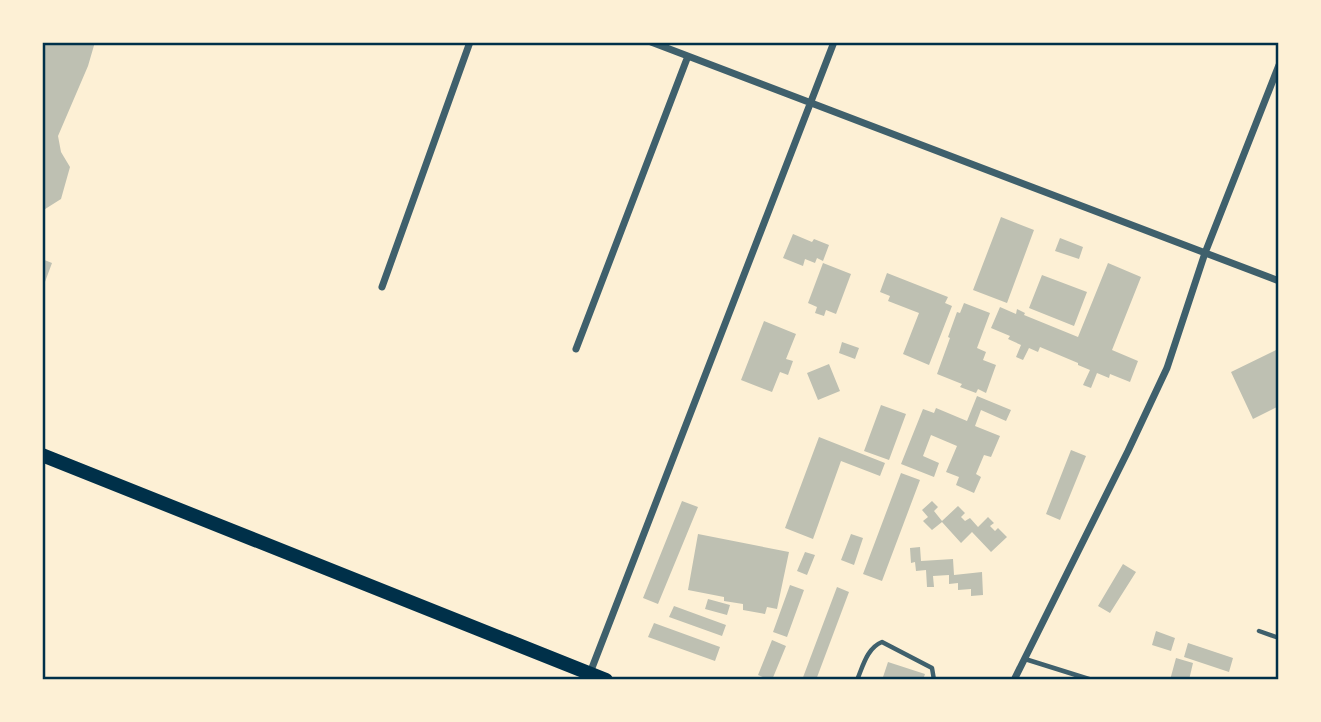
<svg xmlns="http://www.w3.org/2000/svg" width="1321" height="722" font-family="'Alegreya Sans',sans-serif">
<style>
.building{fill:#bec0b2}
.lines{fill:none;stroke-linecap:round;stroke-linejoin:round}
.service{stroke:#3f606c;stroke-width:4.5}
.minor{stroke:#3f606c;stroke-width:7}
.trunk{stroke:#003049;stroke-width:14}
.neatline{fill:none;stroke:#003049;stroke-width:2.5}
</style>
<rect width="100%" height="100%" fill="#fdf0d5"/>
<path class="building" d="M 42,42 L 95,42 L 88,66 L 58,136 L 61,152 L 70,167 L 61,199 L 42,211 Z
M 1001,217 L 1034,230 L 1007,303 L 973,290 Z
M 793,234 L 812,242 L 814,239 L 829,245 L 823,261 L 817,258 L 815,263 L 805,259 L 803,266 L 783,258 Z
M 1060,238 L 1083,247 L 1079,259 L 1055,251 Z
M 42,259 L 52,263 L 42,290 Z
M 823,263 L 851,274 L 836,314 L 826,310 L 824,316 L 815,313 L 817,307 L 808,303 Z
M 1108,263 L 1141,277 L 1112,350 L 1138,361 L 1130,382 L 1110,374 L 1109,378 L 1097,373 L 1091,388 L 1083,385 L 1090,370 L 1078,365 L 1078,363 L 1040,347 L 1038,352 L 1029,348 L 1023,360 L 1016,357 L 1021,345 L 1008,339 L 1010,336 L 991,328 L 1000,307 L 1016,314 L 1017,309 L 1025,313 L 1024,315 L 1078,337 Z
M 887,273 L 948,297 L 945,303 L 952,306 L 929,365 L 903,354 L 919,313 L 888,301 L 890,296 L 880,292 Z
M 1042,275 L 1087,292 L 1074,326 L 1029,308 Z
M 964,303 L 990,313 L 977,348 L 986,352 L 983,360 L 996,365 L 986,393 L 978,389 L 976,393 L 960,387 L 962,384 L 937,374 L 950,338 L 948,337 L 957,312 L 960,313 Z
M 764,321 L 796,334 L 786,359 L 793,361 L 788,375 L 780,372 L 772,392 L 741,380 Z
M 842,342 L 859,348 L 855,359 L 839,353 Z
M 1276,350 L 1279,357 L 1279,406 L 1253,419 L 1231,372 Z
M 829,364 L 840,391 L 818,400 L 807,373 Z
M 977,396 L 1011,410 L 1006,421 L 981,410 L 975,426 L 1000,436 L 991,457 L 984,455 L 976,474 L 981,477 L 974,493 L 956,485 L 959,477 L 946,472 L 957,446 L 931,435 L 923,456 L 939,463 L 934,477 L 901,464 L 923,409 L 934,413 L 936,408 L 967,421 Z
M 881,405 L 906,414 L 889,460 L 864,451 Z
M 819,437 L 885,463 L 880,476 L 841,461 L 813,539 L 785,528 Z
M 1071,450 L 1086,456 L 1060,520 L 1046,514 Z
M 901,473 L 920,480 L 882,581 L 863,574 Z
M 682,501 L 698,507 L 658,604 L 643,598 Z
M 932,501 L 938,507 L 934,511 L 942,521 L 958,506 L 965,513 L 961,517 L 965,521 L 970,518 L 978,527 L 988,517 L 994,523 L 990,526 L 995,531 L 998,528 L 1007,537 L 991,552 L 972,532 L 961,543 L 942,522 L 932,530 L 923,521 L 928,517 L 922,510 Z
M 698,534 L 789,552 L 777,609 L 767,607 L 765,614 L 743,610 L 743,604 L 724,601 L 724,597 L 688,590 Z
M 851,534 L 863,538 L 854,565 L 841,560 Z
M 920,547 L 921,561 L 953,559 L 954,575 L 982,572 L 983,595 L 971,596 L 971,589 L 958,590 L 958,583 L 949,584 L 949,575 L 933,576 L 934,587 L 927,587 L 926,570 L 916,571 L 915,562 L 911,563 L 910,548 Z
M 805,552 L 815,555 L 807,575 L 797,571 Z
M 1123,564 L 1136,572 L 1110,613 L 1098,606 Z
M 790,585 L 804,590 L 787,637 L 773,632 Z
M 837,587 L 849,592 L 816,680 L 802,680 Z
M 708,599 L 730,605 L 727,615 L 705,609 Z
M 674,606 L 726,625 L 722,636 L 669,617 Z
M 654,623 L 720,647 L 715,661 L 648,637 Z
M 1156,631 L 1175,638 L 1171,651 L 1152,645 Z
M 772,640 L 786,646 L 772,680 L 770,680 L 758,675 Z
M 1188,643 L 1233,658 L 1229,672 L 1184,657 Z
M 1176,658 L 1193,663 L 1189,680 L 1170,680 Z
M 888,662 L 925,674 L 923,680 L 882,680 Z"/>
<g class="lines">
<path class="service" d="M 1259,631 L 1279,638
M 1025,659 L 1092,680
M 857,680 C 863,666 867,648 882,642 L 932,668 L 934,680"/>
<path class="minor" d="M 651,42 L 1279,281
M 382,287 L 470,42
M 576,349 L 688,56
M 590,673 L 834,42
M 1014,680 L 1128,451 L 1167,368 L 1205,253 L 1279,65"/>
<path class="trunk" d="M 42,455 L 606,680"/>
</g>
<rect width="1321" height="722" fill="none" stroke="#fdf0d5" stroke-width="88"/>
<rect x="44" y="44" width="1233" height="634" class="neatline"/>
</svg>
